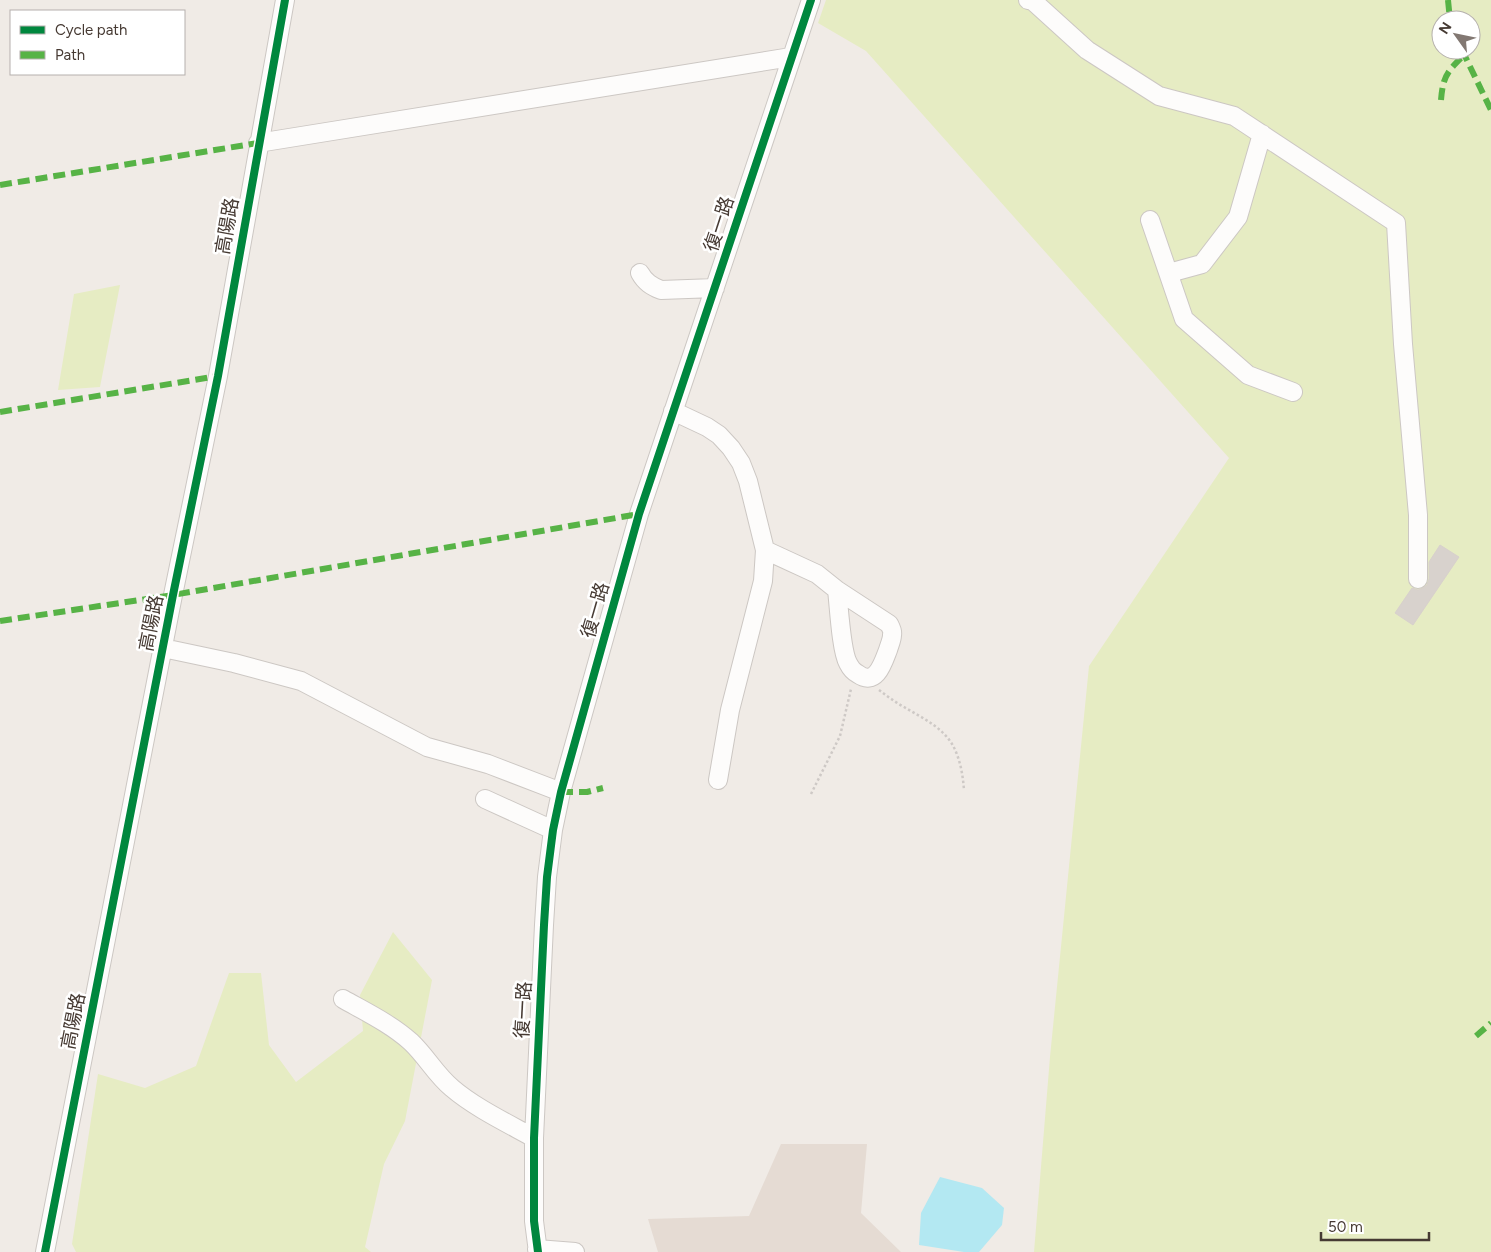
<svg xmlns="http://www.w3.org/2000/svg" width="1491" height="1252" font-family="Figtree,'Noto Sans TC',sans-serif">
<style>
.residential{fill:#e5dbd3}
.green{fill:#e6ecc3;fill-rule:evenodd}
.water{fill:#b3e8f2}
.building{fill:#d8d2cd;stroke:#d8d1cc}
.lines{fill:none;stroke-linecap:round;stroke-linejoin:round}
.minor-casing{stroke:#ccc7c3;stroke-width:20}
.path{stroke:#cec9c6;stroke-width:2.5;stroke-dasharray:2.5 2.5;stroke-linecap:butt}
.minor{stroke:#fdfcfb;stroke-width:18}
.quiet{stroke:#57b346;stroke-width:6;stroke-dasharray:12 6;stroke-linecap:butt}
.cycleway-casing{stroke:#fff;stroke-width:11}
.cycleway{stroke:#00873e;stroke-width:8}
.labels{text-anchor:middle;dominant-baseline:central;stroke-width:5;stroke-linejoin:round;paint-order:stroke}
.street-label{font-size:19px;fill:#463a33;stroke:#fff}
</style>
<rect width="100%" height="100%" fill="#f0ebe6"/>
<path class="residential" d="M 781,1144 L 867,1144 L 861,1213 L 901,1252 L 658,1252 L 648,1219 L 749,1216 Z"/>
<path class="green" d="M 826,0 L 1491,0 L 1491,1252 L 1034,1252 L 1050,1057 L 1089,666 L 1229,458 L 866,51 L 818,23 ZM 1441,20 L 1471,20 L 1471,50 L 1441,50 Z
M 120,285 L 100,387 L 58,390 L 74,294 Z
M 393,932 L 432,980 L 405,1121 L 384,1164 L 365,1247 L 371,1252 L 76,1252 L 72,1244 L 98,1074 L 145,1088 L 196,1066 L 229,973 L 261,973 L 269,1045 L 296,1082 L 363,1031 L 360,995 Z"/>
<path class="water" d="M 940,1177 L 982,1188 L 1004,1208 L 1002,1225 L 979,1252 L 964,1252 L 919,1245 L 921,1213 Z"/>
<path class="building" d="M 1440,545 L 1459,557 L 1413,625 L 1395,613 L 1412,588 L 1418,590 L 1423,588 L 1427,585 L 1429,579 L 1429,562 Z"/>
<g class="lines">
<g class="minor-casing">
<path id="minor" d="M 1028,0 L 1033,1 L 1087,50 L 1159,96 L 1234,116 L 1396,223 L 1403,344 L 1418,515 L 1418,579
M 258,143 L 791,57
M 1150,220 L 1184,319 L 1248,375 L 1293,392
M 640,273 C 645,282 651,286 661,290 L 715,288
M 1169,273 L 1202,264 L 1238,217 L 1262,134
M 673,411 L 707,427 L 719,435 L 731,448 L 741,463 L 748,481 L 765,550 L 763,581 L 730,710 L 718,780
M 765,550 L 817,574 L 837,590 C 839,606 841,650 848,663 C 850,667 854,672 858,674 C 876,687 883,663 888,650 C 889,646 892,640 892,635 C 893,631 891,628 889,624 L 837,590
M 163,648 L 234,663 L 301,681 L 427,747 L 488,764 L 561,792
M 485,799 L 553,830
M 343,999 C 366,1012 391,1024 411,1042 C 426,1056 436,1075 452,1088 C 474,1107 507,1123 534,1138
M 537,1249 L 575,1252
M 45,1252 L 173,595 L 218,376 L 285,0
M 538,1252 L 534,1221 L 534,1138 L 544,925 L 547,877 L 553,830 L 561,792 L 639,514 L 811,0"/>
</g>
<path class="path" d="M 879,690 C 887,696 895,702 904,707 C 924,719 947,729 956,752 C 961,764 963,777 964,790
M 811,794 L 840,736 L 851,689"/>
<use href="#minor" class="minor"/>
<path class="quiet" d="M 1448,0 L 1450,20
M 1462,50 L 1491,110
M 1441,100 C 1443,76 1447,72 1464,55
M 0,185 L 258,143
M 0,412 L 218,376
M 0,621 L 173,595 L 639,514
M 561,792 L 587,792 L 603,788
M 1476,1036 L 1491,1023"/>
<g class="cycleway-casing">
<path id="cycleway" d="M 45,1252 L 173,595 L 218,376 L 285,0
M 538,1252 L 534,1221 L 534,1138 L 544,925 L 547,877 L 553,830 L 561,792 L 639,514 L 811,0"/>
</g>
<use href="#cycleway" class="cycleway"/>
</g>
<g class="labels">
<g class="street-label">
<text transform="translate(719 224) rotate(-72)">復一路</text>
<text transform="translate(227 226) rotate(-80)">高陽路</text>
<text transform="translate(595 610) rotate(-74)">復一路</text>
<text transform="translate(151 623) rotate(-79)">高陽路</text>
<text transform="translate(523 1010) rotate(-87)">復一路</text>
<text transform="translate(73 1021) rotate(-79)">高陽路</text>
</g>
</g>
<rect x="10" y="10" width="175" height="65" fill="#ffffff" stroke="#b5b0ad"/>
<rect x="20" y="26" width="25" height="8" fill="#00873e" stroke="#b5b0ad"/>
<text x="55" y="35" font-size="15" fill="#463a33">Cycle path</text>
<rect x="20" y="51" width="25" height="8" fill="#57b346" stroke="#b5b0ad"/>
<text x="55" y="60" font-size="15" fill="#463a33">Path</text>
<g transform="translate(1456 35) rotate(303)"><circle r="24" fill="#ffffff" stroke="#b5b0ad"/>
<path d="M0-4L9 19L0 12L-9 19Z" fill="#827872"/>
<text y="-8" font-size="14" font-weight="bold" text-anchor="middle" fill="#463a33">N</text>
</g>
<path d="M1321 1232v8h108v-8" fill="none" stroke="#463a33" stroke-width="2.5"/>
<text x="1328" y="1232" font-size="15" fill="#463a33" stroke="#ffffff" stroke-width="4" paint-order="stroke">50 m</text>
</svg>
